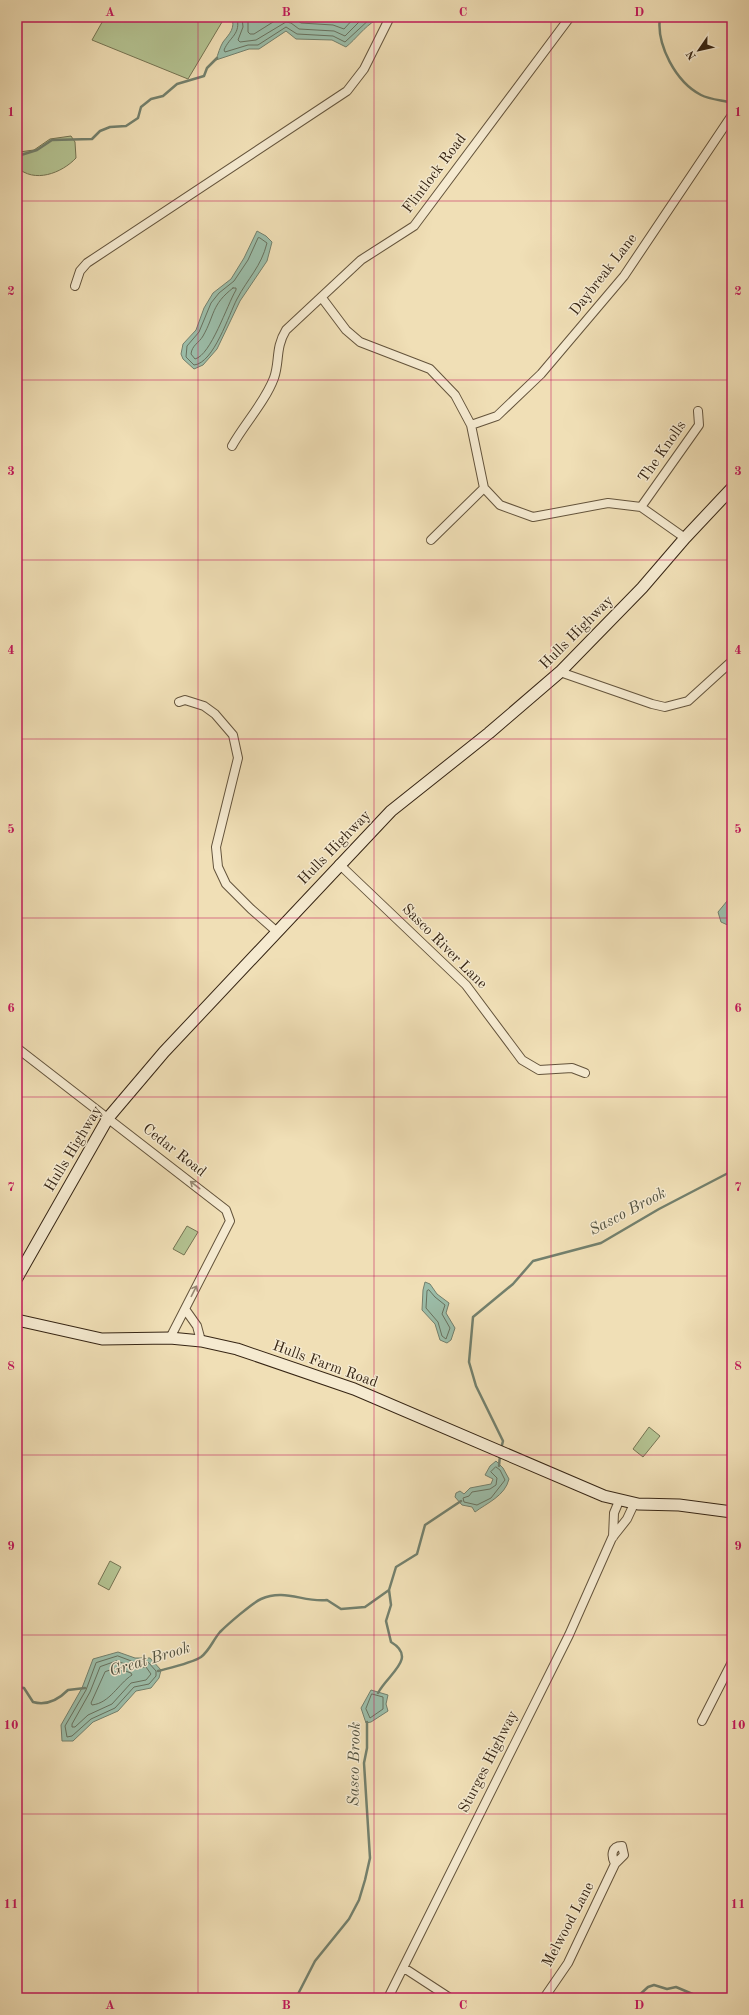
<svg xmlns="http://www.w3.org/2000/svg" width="749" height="2015" font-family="'Old Standard TT',serif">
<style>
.green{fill:#b4c392;stroke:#757453}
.water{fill:#9bbda9;stroke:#73806d}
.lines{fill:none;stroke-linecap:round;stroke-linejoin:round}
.shore{stroke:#68715e;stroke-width:1}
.stream{stroke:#73806d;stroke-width:2.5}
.street-casing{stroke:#64543c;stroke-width:10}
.secondary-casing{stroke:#362514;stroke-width:13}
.street{stroke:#f5ead0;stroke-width:8}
.secondary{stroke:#f5ead0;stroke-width:11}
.oneway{stroke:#968872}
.grid{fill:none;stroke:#c2185b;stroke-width:1;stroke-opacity:0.55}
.labels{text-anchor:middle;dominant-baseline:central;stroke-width:3;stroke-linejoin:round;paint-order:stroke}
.street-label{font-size:15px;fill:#362514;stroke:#f5ead0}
.water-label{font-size:16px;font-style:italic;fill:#545341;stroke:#f5ead0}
.neatline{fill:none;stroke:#c2185b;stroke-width:1.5}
.grid-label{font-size:13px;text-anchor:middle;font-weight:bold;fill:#c2185b}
</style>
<rect width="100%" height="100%" fill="#f0dfb6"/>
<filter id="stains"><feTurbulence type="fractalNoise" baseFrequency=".005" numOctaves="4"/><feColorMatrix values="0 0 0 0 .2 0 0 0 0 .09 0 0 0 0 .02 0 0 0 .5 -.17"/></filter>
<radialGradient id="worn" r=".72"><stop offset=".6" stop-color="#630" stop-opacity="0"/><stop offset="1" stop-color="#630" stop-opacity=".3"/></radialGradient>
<path class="green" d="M 105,17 L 225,17 L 188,79 L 92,40 Z
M 71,136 L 75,142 L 76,158 C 62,173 34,184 17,167 L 17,154 L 19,152 L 34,150 L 50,139 Z
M 187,1226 L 198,1232 L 184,1255 L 173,1249 Z
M 649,1427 L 660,1436 L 643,1457 L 633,1449 Z
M 110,1561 L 121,1567 L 109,1590 L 98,1584 Z"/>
<path class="water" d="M 232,17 L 376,17 L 376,20 C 364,27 356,39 346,47 L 332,40 L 296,39 L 286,31 L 259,49 L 249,49 L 216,60 C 218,54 220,47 223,42 C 230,33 235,29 232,17 Z
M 257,231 L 266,236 L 272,242 L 267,261 L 240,301 L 217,349 L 203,365 L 194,369 L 183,359 L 181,354 L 183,344 L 196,330 L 204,308 L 213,293 L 231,279 L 244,258 Z
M 732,895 L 732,927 L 721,922 L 718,912 Z
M 425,1282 L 430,1284 L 437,1294 L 449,1303 L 446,1313 L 455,1328 L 451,1340 L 447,1343 L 440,1340 L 435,1324 L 422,1310 L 423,1290 Z
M 496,1461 L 503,1468 L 509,1479 C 505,1496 487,1503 475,1512 L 472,1507 L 462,1505 L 455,1497 L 456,1493 L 460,1491 L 464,1494 L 470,1488 L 491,1484 L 493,1479 L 485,1475 L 490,1466 Z
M 118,1652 L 135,1658 L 150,1658 L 161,1670 L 159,1678 L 151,1688 L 136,1691 L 118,1711 L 93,1722 L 73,1741 L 62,1741 L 61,1725 L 82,1688 L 93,1659 Z
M 371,1690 L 388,1695 L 386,1704 L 388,1711 L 371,1722 L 366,1723 L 361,1708 Z"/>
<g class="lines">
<path class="shore" d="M 237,17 C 241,35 230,36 224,50 L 225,52 L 248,45 L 258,45 L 286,27 L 297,34 L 333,36 L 345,42 L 372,17
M 242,17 L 243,27 L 238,40 L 240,42 L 256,40 L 286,22 L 291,23 L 299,29 L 334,31 L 345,36 L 364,17
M 248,17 L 248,32 L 250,34 L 254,34 L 281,17
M 292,17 L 301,23 L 333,25 L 344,29 L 355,17
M 260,238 L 267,243 C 261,267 248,278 237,299 C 229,314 214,363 194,365 L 186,357 L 187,346 L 199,332 L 211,303 L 219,293 L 234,281 L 248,260 L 258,238 Z
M 233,288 L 236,288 L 236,290 C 227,305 211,355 195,359 L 191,354 C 192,345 199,343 203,336 C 215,315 211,305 233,288 Z
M 429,1290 L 435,1297 L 445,1305 L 442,1314 L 450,1328 L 446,1339 L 442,1336 L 438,1322 L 426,1308 L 427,1291 Z
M 496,1467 L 500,1470 L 505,1480 L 491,1498 L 477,1505 L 464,1502 L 463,1498 L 469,1496 L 472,1492 L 490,1489 L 496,1485 L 497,1478 L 491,1472 Z
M 118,1656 L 134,1662 L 148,1662 L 156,1671 L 156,1676 L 149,1684 L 134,1687 L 115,1708 L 91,1719 L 72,1736 L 67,1737 L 65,1726 L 86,1690 L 96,1663 Z
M 117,1661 L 133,1667 L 146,1667 L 151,1674 L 146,1680 L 131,1683 L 112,1704 L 88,1715 L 75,1727 L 72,1727 L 72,1724 L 90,1692 L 100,1667 Z
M 117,1668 L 131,1673 L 132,1675 C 118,1684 110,1703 92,1705 L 91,1703 L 105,1672 Z
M 372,1694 L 383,1697 L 383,1709 L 370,1718 L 366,1709 Z"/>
<path class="stream" d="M 660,17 C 656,45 676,82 701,95 C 709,99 719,100 728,102
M 17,164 L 21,155 L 37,150 L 52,140 L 92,139 L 100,131 L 110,127 L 126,126 L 138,118 L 141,107 L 151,99 L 163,96 L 177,84 L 204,76 L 207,68 L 217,58
M 501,1449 L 503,1441 L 476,1386 L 469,1362 L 473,1317 L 513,1284 L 533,1261 L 601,1243 L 659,1209 L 732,1171
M 499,1466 L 500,1455
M 158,1671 C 169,1668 192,1663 201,1657 C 210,1650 213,1640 220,1632 C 227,1625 252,1603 261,1599 C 285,1588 304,1603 327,1600 L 341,1609 L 365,1607 L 389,1590
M 17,1687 L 24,1688 L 33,1702 C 47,1706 58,1700 68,1690 L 85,1688
M 378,1693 C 388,1674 418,1658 391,1642 L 386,1621 L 391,1605 L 389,1590 L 396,1567 L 417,1554 L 425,1525 L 461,1501
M 296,1998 L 315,1961 L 349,1919 L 359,1900 L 365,1880 L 370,1858 L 364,1763 L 367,1748 L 367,1722
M 636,1998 L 648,1987 L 654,1985 L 667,1989 L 676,1987 L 702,1998"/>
<g class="street-casing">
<path id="street" d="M 75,286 L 80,271 L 87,263 L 347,91 L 364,69 L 390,17
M 322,298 L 346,330 L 360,342 L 430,369 L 455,395 L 471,425 L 484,488 L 500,505 L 533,517 L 608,503 L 641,507 L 685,538
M 471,425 L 497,416 L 541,374 L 624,276 L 732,115
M 232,446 C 245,423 265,402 274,378 C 280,361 275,348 286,330 L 361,260 L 414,226 L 570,17
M 641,507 L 699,425 L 698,411
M 431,540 L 484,488
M 560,672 L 652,704 L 665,707 L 688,701 L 732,661
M 179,702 L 185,700 L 204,706 L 215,714 L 233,735 L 238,758 L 216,847 L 218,867 L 226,884 L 251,909 L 276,931
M 339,864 L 466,985 L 522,1060 L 539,1070 L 572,1068 L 585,1073
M 17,1048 L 226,1210 L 230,1221 L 170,1338
M 185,1309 L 197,1326 L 201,1341
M 613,1537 L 614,1513 L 619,1501
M 702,1721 L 732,1662
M 404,1968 L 450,1998
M 388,1998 L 569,1635 L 612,1538 L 627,1519 L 634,1504
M 544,1998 L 568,1963 L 615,1864 L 624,1855 L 622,1846 C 611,1846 611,1856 615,1864"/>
</g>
<g class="secondary-casing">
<path id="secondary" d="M 17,1278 L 108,1118 L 164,1052 L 391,811 L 489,733 L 560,672 L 642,588 L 685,538 L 732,488
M 17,1320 L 102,1339 L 170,1338 L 201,1341 L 237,1349 L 354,1389 L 604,1496 L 638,1504 L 679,1505 L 732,1512"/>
</g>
<use href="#street" class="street"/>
<use href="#secondary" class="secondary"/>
</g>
<defs><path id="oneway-shaft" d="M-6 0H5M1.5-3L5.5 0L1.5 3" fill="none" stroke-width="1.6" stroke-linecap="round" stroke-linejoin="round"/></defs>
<g class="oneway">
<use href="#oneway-shaft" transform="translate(195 1185) rotate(-142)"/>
<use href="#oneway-shaft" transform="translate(194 1291) rotate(-63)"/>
</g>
<path class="grid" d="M 198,17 L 198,1998M 374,17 L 374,1998M 551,17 L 551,1998M 17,201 L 732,201M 17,380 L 732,380M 17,560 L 732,560M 17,739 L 732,739M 17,918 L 732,918M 17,1097 L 732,1097M 17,1276 L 732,1276M 17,1455 L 732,1455M 17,1635 L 732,1635M 17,1814 L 732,1814"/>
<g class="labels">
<g class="street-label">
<text transform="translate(435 174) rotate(-53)">Flintlock Road</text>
<text transform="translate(604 275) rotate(-52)">Daybreak Lane</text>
<text transform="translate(663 452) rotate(-55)">The Knolls</text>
<text transform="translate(577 633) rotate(-45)">Hulls Highway</text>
<text transform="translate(335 848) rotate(-46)">Hulls Highway</text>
<text transform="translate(444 947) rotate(45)">Sasco River Lane</text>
<text transform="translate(74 1149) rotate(-59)">Hulls Highway</text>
<text transform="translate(174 1151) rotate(38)">Cedar Road</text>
<text transform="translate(325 1365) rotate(20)">Hulls Farm Road</text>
<text transform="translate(489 1762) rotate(-63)">Sturges Highway</text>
<text transform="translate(569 1925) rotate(-62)">Melwood Lane</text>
</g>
<g class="water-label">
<text transform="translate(628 1212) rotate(-28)">Sasco Brook</text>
<text transform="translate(150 1660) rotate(-17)">Great Brook</text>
<text transform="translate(355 1764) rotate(-89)">Sasco Brook</text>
</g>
</g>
<rect width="749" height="2015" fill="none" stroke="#f0dfb6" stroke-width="44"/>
<g transform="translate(699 50) rotate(236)" stroke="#f5ead0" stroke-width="3" paint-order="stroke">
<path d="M0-3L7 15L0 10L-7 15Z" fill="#362514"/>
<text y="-6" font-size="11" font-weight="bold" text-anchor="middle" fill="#362514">N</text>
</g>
<rect x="22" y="22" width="705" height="1971" class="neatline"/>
<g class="grid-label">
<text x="110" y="16">A</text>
<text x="286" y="16">B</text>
<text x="463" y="16">C</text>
<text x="639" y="16">D</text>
<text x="11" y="116">1</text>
<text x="738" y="116">1</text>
<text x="11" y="295">2</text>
<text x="738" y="295">2</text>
<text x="11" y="475">3</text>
<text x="738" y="475">3</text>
<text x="11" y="654">4</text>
<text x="738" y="654">4</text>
<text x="11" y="833">5</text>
<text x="738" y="833">5</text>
<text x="11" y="1012">6</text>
<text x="738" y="1012">6</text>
<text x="11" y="1191">7</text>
<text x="738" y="1191">7</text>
<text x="11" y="1370">8</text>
<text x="738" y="1370">8</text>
<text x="11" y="1550">9</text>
<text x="738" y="1550">9</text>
<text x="11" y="1729">10</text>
<text x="738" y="1729">10</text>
<text x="11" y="1908">11</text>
<text x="738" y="1908">11</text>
<text x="110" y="2009">A</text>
<text x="286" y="2009">B</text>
<text x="463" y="2009">C</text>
<text x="639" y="2009">D</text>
</g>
<rect width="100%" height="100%" filter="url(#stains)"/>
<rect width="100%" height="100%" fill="url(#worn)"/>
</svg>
